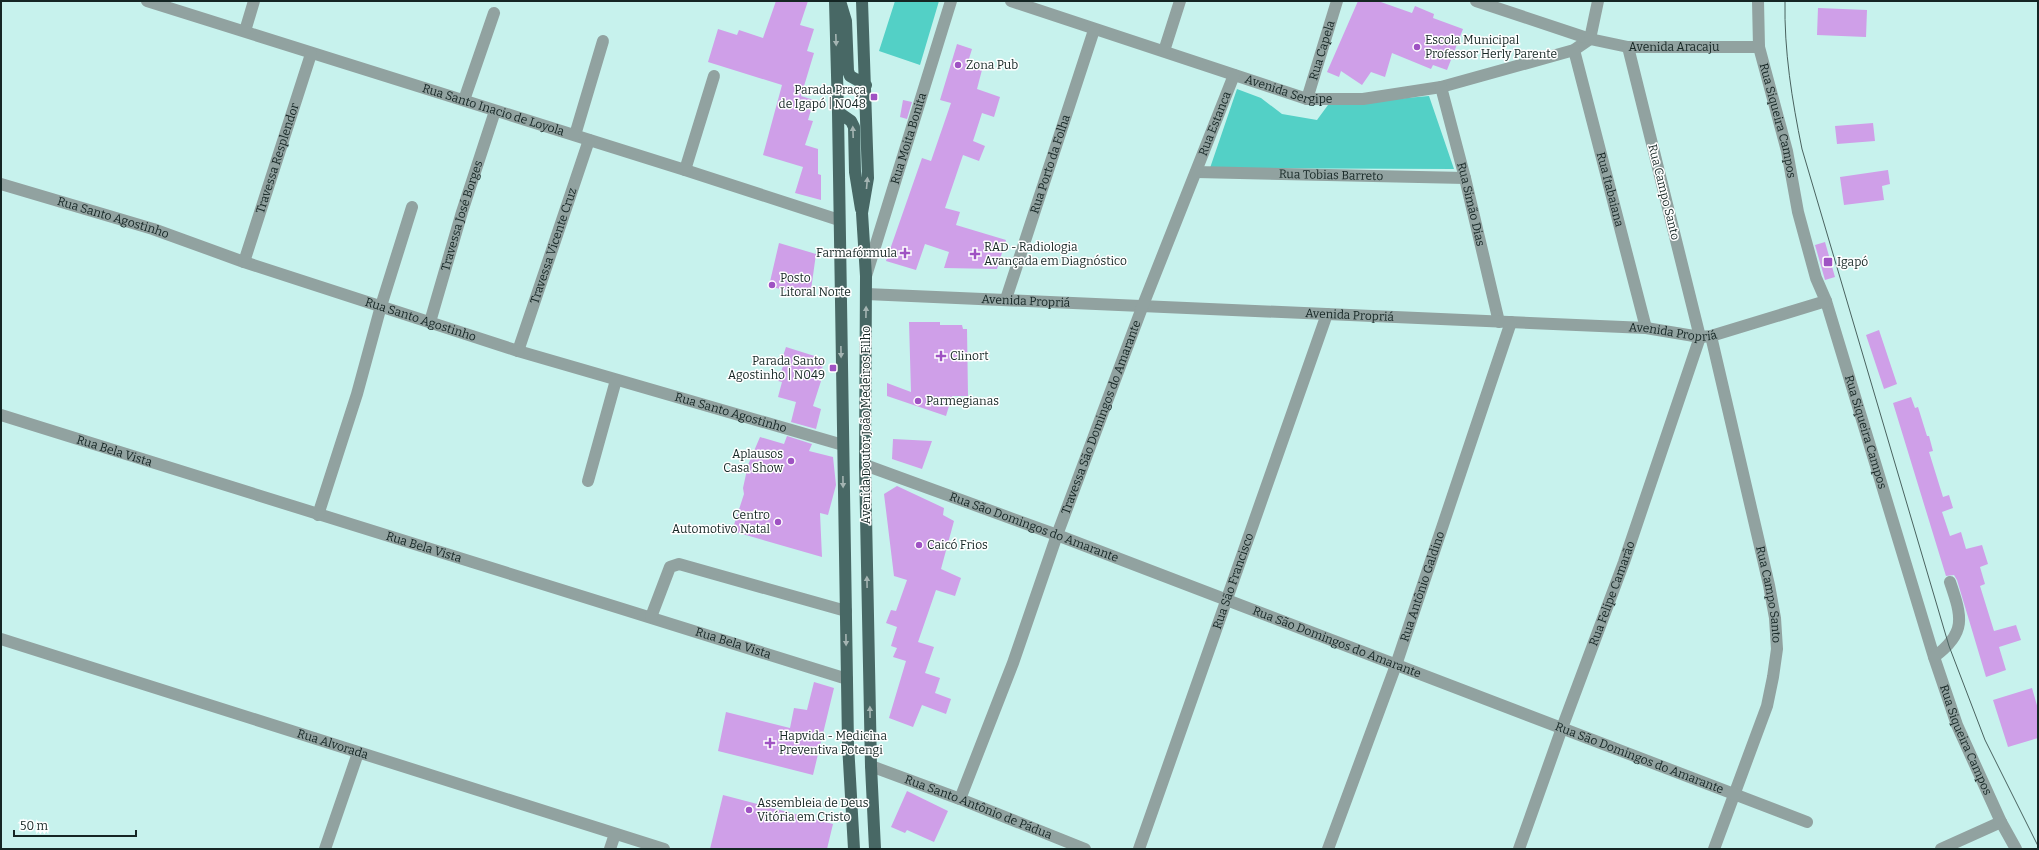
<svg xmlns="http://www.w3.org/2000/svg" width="2039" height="850" font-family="Bitter,serif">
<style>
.green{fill:#53d0c6}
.building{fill:#cf9fe8}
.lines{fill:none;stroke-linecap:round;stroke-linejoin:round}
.minor{stroke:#91a2a0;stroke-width:12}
.major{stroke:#486865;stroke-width:12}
.tram{stroke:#49625f;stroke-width:1}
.oneway{fill:#a4b4b2}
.poi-dot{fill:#9f52c3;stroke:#fff;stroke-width:1.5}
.labels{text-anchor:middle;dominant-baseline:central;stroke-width:3;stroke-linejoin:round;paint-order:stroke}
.poi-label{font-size:12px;fill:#152624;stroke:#fff;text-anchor:start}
.street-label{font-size:12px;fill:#152624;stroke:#fff}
</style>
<rect width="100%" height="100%" fill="#c7f2ed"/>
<path class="green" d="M 895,1 L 939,1 L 920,65 L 879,51 Z
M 1237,89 L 1261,98 L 1282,114 L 1317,120 L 1328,105 L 1429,96 L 1454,169 L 1210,168 Z"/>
<path class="building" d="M 776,1 L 808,1 L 800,25 L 814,29 L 807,51 L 814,53 L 801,96 L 814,100 L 808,120 L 813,121 L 805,145 L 818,149 L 818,174 L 821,175 L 821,200 L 795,193 L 803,167 L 763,155 L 782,85 L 708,62 L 718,29 L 737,35 L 739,30 L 763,38 Z
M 1358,1 L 1378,1 L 1412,13 L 1415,6 L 1434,14 L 1433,18 L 1463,29 L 1447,70 L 1433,65 L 1431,69 L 1392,53 L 1385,77 L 1371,72 L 1362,85 L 1341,71 L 1339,77 L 1327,72 Z
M 1818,8 L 1867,10 L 1866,37 L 1817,35 Z
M 957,44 L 972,49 L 968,62 L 983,66 L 977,89 L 1000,97 L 994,117 L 982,113 L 973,141 L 985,146 L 979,161 L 963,155 L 945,208 L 960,212 L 956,225 L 1006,240 L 997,269 L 944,268 L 949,252 L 925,244 L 916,270 L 886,261 L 922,158 L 931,161 L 951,103 L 940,100 Z
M 903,100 L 912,102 L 907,119 L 900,117 Z
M 1873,123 L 1875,141 L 1837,144 L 1835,126 Z
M 1888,170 L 1890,184 L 1882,186 L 1884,200 L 1844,205 L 1840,177 Z
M 1825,242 L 1835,277 L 1825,280 L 1815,245 Z
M 779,243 L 816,254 L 810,297 L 769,286 Z
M 909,322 L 940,322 L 940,325 L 962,325 L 963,329 L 967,329 L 968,396 L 952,396 L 946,416 L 887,396 L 887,383 L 911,392 Z
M 1879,330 L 1897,384 L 1884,389 L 1866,335 Z
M 786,347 L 824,359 L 820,380 L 821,381 L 813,406 L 821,409 L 816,429 L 791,422 L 796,402 L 778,397 L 782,382 L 778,381 L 783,366 L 780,365 Z
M 1911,397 L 1915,408 L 1918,407 L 1927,436 L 1929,436 L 1933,451 L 1929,452 L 1943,497 L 1949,495 L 1953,508 L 1942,512 L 1950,536 L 1961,532 L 1966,549 L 1982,545 L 1988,564 L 1980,567 L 1985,584 L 1980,586 L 1994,631 L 2016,625 L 2021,640 L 1999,647 L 2006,670 L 1986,677 L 1957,580 L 1954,575 L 1946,576 L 1893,403 Z
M 787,436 L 812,444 L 809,451 L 833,457 L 836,485 L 828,515 L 820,513 L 822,557 L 732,531 L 744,494 L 743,488 L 748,465 L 760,437 L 784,444 Z
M 893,439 L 932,441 L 922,469 L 892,459 Z
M 897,486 L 944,508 L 943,515 L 954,521 L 941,569 L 961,578 L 955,596 L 936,590 L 918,642 L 934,647 L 925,673 L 940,678 L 935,693 L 951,699 L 946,714 L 922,705 L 913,727 L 889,718 L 906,661 L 893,657 L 897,648 L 891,646 L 897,627 L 886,623 L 891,610 L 896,611 L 907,580 L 894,576 L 884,494 Z
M 814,682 L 834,688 L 813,775 L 718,751 L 726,712 L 790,728 L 794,708 L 807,710 Z
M 2032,688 L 2038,709 L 2038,738 L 2008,747 L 1993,700 Z
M 907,791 L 948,811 L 934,842 L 907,830 L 905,833 L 891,827 Z
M 723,795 L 833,824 L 827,849 L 710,849 Z"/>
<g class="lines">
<g class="minor">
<path id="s1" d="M 147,1 L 685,170 L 839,220"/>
<path id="s2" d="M 1011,1 L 1307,99 L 1363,99 L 1441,87 L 1574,50 L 1590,39"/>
<path id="s3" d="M 1476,1 L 1590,39 L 1628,47 L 1759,47"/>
<path id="s4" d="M 1758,1 L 1759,47 L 1787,151 L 1798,212 L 1816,278 L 1826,301 L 1934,657 L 1957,725 L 2001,822 L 2016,849"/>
<path d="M 245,31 L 254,1"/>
<path d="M 1590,39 L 1598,1"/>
<path id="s5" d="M 1574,50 L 1646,328"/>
<path d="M 1164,51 L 1180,1"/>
<path id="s6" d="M 1441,87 L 1465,178 L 1499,322"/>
<path id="s7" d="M 1307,99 L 1337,1"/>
<path d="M 464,100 L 494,13"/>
<path d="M 575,135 L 603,41"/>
<path d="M 685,170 L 714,76"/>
<path id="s8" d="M 1196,172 L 1465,178"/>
<path id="s9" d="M 1,184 L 153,229 L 244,262 L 518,351 L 843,445"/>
<path id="s10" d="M 244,262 L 311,54"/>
<path id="s11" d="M 866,276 L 951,1"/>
<path id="s12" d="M 866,294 L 1646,328 L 1700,337 L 1711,336 L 1826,301"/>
<path id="s13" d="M 1006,299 L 1094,30"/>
<path id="s14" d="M 430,322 L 462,212 L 495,111"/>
<path id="s15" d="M 1711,336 L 1769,585 L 1775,618 L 1777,649 L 1773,677 L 1767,706 L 1714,849"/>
<path id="s16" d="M 518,351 L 589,140"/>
<path id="s17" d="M 1,415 C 282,505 565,589 847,679"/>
<path id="s18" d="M 865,465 L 1057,535 L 1807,822"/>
<path d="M 588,481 L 616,380"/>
<path d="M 318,515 L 357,394 L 381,306 L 412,207"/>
<path d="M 651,617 L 670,567 L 679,564 L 846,611"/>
<path id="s19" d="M 1,639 L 664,849"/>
<path d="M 1934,657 C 1967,633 1962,617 1950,582"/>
<path id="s20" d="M 871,766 L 960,799 L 1085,849"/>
<path id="s21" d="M 960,799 L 1013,663 L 1057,535 L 1143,305 L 1234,75"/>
<path d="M 325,849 L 358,753"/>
<path d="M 610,849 L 615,834"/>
<path id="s22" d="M 1139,849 L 1327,314"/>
<path id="s23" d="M 1328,849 L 1396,665 L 1511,322"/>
<path id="s24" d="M 1519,849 L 1562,728 L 1624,562 L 1700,337 L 1628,47"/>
<path d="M 1941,849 L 2001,822"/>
</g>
<path class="major" d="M 835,1 L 838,112 L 848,744 L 854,849
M 840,1 L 846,21 L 848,71 L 850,76 L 866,85
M 862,1 L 868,178 L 862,213 L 866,276 L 865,465 L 871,766 L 875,849
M 838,112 L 851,121 L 854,127 L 855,172 L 861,209"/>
<path class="tram" d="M 1785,1 C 1784,51 1792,100 1802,149 L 1949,646 L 1985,740 L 2038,846"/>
</g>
<defs><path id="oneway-solid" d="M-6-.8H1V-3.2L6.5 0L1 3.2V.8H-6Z"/></defs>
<g class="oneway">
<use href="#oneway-solid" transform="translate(836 40) rotate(88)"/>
<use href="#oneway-solid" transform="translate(853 132) rotate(-92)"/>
<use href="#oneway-solid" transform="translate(867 183) rotate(-85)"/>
<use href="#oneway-solid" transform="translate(866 312) rotate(-89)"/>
<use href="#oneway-solid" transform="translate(841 352) rotate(89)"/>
<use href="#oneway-solid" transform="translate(843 482) rotate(89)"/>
<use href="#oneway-solid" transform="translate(867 582) rotate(-91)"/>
<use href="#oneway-solid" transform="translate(846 640) rotate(89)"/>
<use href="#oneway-solid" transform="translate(870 712) rotate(-91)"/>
</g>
<g class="poi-dot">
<circle cx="1417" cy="47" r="4"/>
<circle cx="958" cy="65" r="4"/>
<rect x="870" y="93" width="8" height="8" rx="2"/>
<path d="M903 247h4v4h4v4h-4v4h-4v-4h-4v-4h4z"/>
<path d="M973 248h4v4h4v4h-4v4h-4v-4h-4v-4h4z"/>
<rect x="1823" y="257" width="10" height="10" rx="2"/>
<circle cx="772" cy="285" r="4"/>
<path d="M939 350h4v4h4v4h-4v4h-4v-4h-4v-4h4z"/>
<rect x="829" y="364" width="8" height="8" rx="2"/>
<circle cx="918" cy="401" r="4"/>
<circle cx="791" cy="461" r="4"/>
<circle cx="778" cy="522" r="4"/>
<circle cx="919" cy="545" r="4"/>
<path d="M768 737h4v4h4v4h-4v4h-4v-4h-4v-4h4z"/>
<circle cx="749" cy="810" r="4"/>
</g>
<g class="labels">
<g class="poi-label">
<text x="1425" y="40">Escola Municipal<tspan x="1425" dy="14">Professor Herly Parente</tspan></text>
<text x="966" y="65">Zona Pub</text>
<text x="866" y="90" text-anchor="end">Parada Praça<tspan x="866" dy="14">de Igapó | N048</tspan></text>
<text x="984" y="247">RAD - Radiologia<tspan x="984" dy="14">Avançada em Diagnóstico</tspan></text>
<text x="897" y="253" text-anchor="end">Farmafórmula</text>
<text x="1837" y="262">Igapó</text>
<text x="780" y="278">Posto<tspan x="780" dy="14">Litoral Norte</tspan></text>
<text x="950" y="356">Clinort</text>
<text x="825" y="361" text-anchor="end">Parada Santo<tspan x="825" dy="14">Agostinho | N049</tspan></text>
<text x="926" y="401">Parmegianas</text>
<text x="783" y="454" text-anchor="end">Aplausos<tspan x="783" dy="14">Casa Show</tspan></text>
<text x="770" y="515" text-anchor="end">Centro<tspan x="770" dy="14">Automotivo Natal</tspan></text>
<text x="927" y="545">Caicó Frios</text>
<text x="779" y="736">Hapvida - Medicina<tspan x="779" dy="14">Preventiva Potengi</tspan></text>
<text x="757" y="803">Assembleia de Deus<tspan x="757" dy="14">Vitória em Cristo</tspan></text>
</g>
<g class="street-label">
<text stroke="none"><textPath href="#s3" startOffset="205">Avenida Aracaju</textPath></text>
<text stroke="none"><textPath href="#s7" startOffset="51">Rua Capela</textPath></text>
<text stroke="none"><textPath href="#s2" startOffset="292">Avenida Sergipe</textPath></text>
<text stroke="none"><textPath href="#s1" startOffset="363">Rua Santo Inacio de Loyola</textPath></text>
<text stroke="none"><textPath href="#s4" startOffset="122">Rua Siqueira Campos</textPath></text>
<text stroke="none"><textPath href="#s21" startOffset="722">Rua Estanca</textPath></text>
<text stroke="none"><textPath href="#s11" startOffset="144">Rua Moita Bonita</textPath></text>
<text stroke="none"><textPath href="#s10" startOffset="109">Travessa Resplendor</textPath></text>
<text stroke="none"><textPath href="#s13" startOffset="142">Rua Porto da Folha</textPath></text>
<text stroke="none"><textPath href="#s8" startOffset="135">Rua Tobias Barreto</textPath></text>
<text stroke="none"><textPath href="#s5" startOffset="144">Rua Itabaiana</textPath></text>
<text transform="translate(1664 192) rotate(76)">Rua Campo Santo</text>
<text stroke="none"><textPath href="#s6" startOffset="121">Rua Simão Dias</textPath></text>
<text stroke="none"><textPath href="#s14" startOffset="111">Travessa José Borges</textPath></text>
<text stroke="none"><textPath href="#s9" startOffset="117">Rua Santo Agostinho</textPath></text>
<text stroke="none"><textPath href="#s16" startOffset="111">Travessa Vicente Cruz</textPath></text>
<text stroke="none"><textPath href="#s12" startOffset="160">Avenida Propriá</textPath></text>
<text stroke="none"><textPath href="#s12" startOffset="484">Avenida Propriá</textPath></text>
<text stroke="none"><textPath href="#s9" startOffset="441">Rua Santo Agostinho</textPath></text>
<text stroke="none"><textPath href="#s12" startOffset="808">Avenida Propriá</textPath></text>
<text stroke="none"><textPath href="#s9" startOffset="765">Rua Santo Agostinho</textPath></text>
<text stroke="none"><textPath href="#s21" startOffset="407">Travessa São Domingos do Amarante</textPath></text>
<text transform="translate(866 425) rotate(-90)">Avenida Doutor João Medeiros Filho</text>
<text stroke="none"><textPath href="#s4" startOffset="446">Rua Siqueira Campos</textPath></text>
<text stroke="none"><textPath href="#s17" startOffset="119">Rua Bela Vista</textPath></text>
<text stroke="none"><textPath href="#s18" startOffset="180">Rua São Domingos do Amarante</textPath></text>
<text stroke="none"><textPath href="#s17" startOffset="443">Rua Bela Vista</textPath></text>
<text stroke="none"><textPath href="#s22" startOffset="284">Rua São Francisco</textPath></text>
<text stroke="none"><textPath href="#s23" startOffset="279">Rua Antônio Galdino</textPath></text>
<text stroke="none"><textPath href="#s24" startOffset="272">Rua Felipe Camarão</textPath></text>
<text stroke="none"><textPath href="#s15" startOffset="265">Rua Campo Santo</textPath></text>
<text stroke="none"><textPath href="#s18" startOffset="504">Rua São Domingos do Amarante</textPath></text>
<text stroke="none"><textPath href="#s17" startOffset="767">Rua Bela Vista</textPath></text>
<text stroke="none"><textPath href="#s4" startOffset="770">Rua Siqueira Campos</textPath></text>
<text stroke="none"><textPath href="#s19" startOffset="348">Rua Alvorada</textPath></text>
<text stroke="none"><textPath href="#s18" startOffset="828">Rua São Domingos do Amarante</textPath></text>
<text stroke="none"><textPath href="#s20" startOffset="115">Rua Santo Antônio de Pádua</textPath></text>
</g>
</g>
<rect width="2039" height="850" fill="none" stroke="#152624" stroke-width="4"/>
<path d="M14 830v6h122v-6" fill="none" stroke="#152624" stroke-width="2"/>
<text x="20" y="830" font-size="12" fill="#152624" stroke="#ffffff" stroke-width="3" paint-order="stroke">50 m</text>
</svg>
